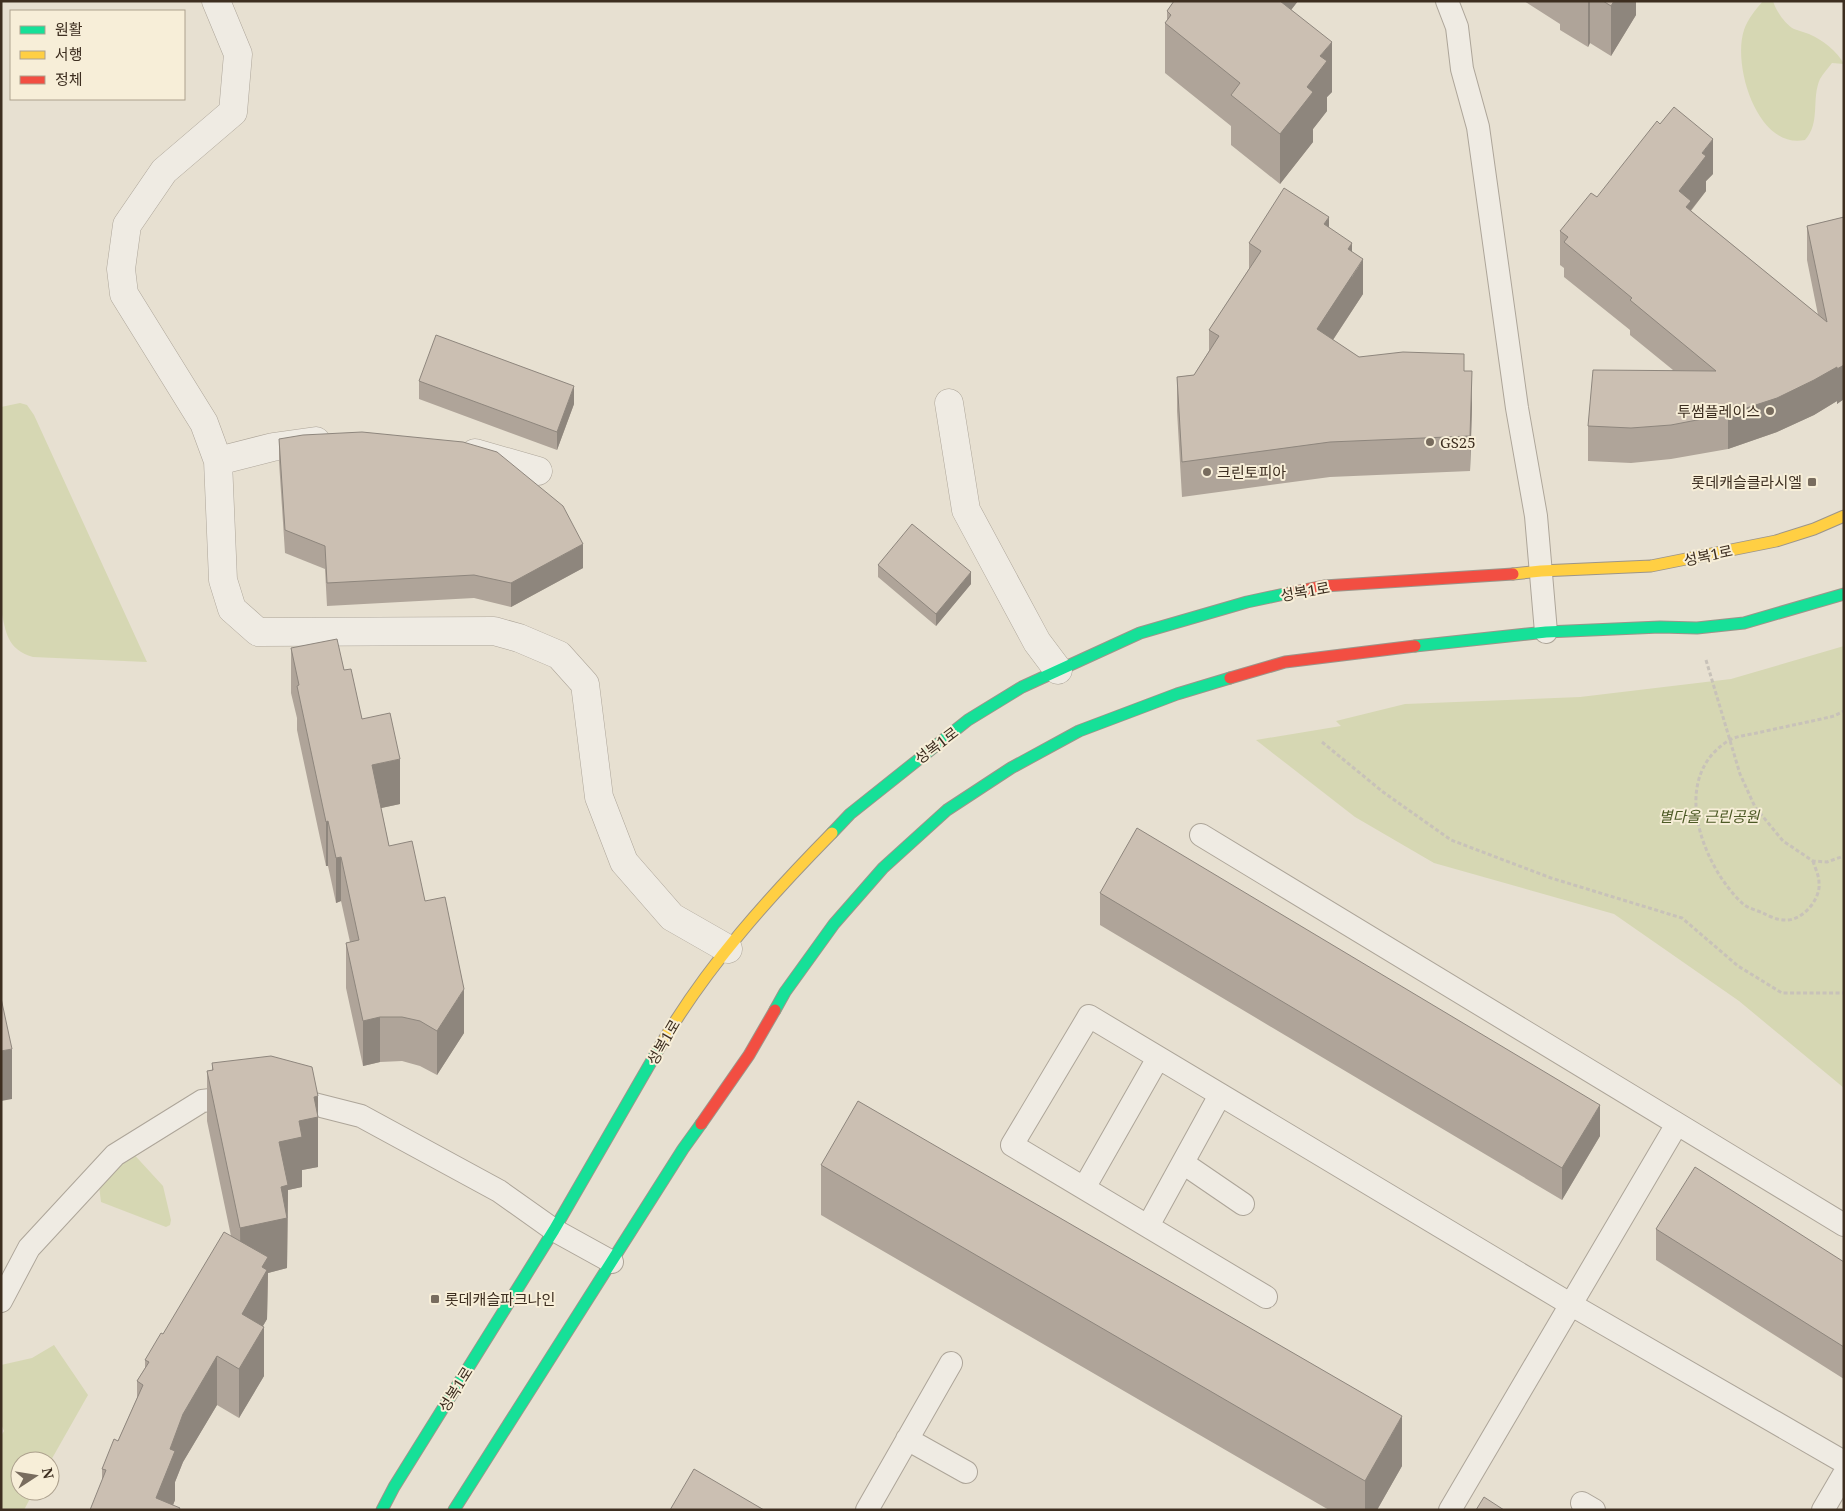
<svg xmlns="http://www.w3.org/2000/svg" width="1845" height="1511" font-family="'Noto Serif','Noto Sans KR',serif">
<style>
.green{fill:#d6d7b3}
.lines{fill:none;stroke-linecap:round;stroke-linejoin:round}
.lane-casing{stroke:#ada599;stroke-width:24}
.street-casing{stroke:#ada599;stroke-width:29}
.fast-casing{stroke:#9c958a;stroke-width:13}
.slow-casing{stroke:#9c958a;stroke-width:13}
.jam-casing{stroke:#9c958a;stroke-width:13}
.path{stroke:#c8c2b9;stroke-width:3;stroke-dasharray:4 2.5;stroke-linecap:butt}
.lane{stroke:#efebe3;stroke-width:22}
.street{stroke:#efebe3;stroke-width:28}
.fast{stroke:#16e098;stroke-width:11}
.slow{stroke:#ffcf43;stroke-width:11}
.jam{stroke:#f24e42;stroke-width:11}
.wall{fill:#afa499}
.shaded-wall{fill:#8e867d}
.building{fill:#cbbfb2;stroke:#8e867d}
.poi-dot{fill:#786c5e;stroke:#f7eed8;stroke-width:2}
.labels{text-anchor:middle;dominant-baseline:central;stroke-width:4;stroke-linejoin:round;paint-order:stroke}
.poi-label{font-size:15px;fill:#3d2e20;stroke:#f7eed8;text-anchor:start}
.street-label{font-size:15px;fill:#3d2e20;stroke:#f7eed8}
.park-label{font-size:15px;font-style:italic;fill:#4d5a26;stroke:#f7eed8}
</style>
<rect width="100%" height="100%" fill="#e7e0d1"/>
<path class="green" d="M 1763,1 L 1773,1 C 1776,11 1785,24 1794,29 C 1799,31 1804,32 1809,34 C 1823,40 1837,51 1844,64 L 1832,63 C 1828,68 1823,74 1820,79 C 1811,99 1821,123 1805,140 C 1758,150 1732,66 1744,30 C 1747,20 1756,9 1763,1 Z
M 20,403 L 27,405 L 34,415 L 147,662 L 33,657 C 7,649 6,633 1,609 L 1,407 Z
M 1844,646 L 1844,1088 L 1739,1001 L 1614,914 L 1434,863 L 1355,817 L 1256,740 L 1341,726 L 1336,721 L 1405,704 L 1580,697 L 1731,679 Z
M 129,1149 L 163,1186 L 171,1220 L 170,1225 L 166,1227 L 101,1202 L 99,1186 Z
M 54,1345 L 88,1395 L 50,1462 L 50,1461 L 20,1461 L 20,1491 L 34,1491 L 24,1510 L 1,1510 L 1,1436 L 4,1431 L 1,1424 L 1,1365 L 32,1358 Z"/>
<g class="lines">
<g class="lane-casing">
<path id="lane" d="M 1447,1 L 1457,27 L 1462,69 L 1478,127 L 1517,408 L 1536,516 L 1546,632
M 1201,835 L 1844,1225
M 290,1098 L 361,1116 L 499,1191 L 554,1230 L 612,1262
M 1183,1163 L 1243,1204
M 1084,1188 L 1158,1058
M 1148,1226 L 1220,1095
M 1266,1297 L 1012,1145 L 1089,1016 L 1570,1304 L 1844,1462
M 1,1301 L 29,1248 L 115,1155 L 202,1101 L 236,1097
M 907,1439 L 966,1472
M 1582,1503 L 1594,1510
M 867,1510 L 951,1363
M 1450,1510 L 1677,1124
M 1823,1510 L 1844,1474"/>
</g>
<g class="street-casing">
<path id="street" d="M 216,1 L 238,54 L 233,112 L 164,171 L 127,225 L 121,269 L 124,294 L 204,423 L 218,461 L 223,580 L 232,609 L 258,632 L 494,631 L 519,638 L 559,655 L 585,684 L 599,797 L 624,862 L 672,917 L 728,949
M 949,403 L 966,510 L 1037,642 L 1058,670
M 475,453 L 538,471
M 218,461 L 273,447 L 316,441"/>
</g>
<g class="fast-casing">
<path id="fast" d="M 1415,646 L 1546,632 L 1660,627 L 1697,628 L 1744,623 L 1844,594
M 832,833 L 850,814 L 968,720 L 1022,687 L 1140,633 L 1247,602 L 1289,593
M 775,1010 L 785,992 L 834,924 L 883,868 L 947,810 L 1011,768 L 1079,731 L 1177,694 L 1230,678
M 382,1510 L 394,1487 L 554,1230 L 662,1043
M 454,1510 L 683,1149 L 701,1124"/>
</g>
<g class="slow-casing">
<path id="slow" d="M 1513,574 L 1541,571 L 1651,566 L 1776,541 L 1814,529 L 1844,516
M 662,1043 C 707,966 769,897 832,833"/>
</g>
<g class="jam-casing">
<path id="jam" d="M 1289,593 L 1324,586 L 1513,574
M 1230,678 L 1285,662 L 1415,646
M 701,1124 L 749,1055 L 775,1010"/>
</g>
<path class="path" d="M 1706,660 L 1740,774 L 1755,807 L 1783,841 L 1813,861 L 1827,862 L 1844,856
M 1322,742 L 1383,792 L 1451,840 L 1551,878 L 1682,918 L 1738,966 L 1782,993 L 1844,993
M 1813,861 C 1815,868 1819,875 1819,883 C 1821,899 1802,922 1784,920 C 1777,920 1769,916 1763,913 C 1756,910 1747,908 1742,903 C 1702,865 1669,778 1728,741 C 1735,736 1748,735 1757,733 C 1783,727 1809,722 1834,716 L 1844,711"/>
<use href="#lane" class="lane"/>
<use href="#street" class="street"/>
<use href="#fast" class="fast"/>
<use href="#slow" class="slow"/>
<use href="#jam" class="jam"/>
</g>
<path class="wall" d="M 1174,1 L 1298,1 L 1291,10 L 1332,92 L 1327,97 L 1327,111 L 1313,129 L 1313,142 L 1280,184 L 1231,145 L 1231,126 L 1165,73 L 1165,23 L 1167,21 L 1167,11 Z
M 1524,1 L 1636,1 L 1636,15 L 1611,56 L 1590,43 L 1588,47 L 1560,30 L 1560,24 Z
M 1713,174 L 1706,181 L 1706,191 L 1691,211 L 1818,315 L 1807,260 L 1807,226 L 1844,217 L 1844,399 L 1837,404 L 1837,401 L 1814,415 L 1777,432 L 1728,449 L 1671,459 L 1631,463 L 1588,461 L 1588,426 L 1673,370 L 1630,335 L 1630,330 L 1564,277 L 1564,268 L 1560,265 L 1560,231 L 1597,197 Z
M 1329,228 L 1352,252 L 1363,294 L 1333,340 L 1359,357 L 1464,371 L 1472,406 L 1470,471 L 1330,477 L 1182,497 L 1177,411 L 1177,377 L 1194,375 L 1209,351 L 1209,330 L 1249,269 L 1249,243 Z
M 419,381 L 574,404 L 557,450 L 419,399 Z
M 279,439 L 583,568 L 511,607 L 474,598 L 327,606 L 325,569 L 285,553 L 279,462 Z
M 878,565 L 971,584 L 936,626 L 878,577 Z
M 291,648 L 344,670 L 362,719 L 400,804 L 381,808 L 389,846 L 425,901 L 464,1033 L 437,1075 L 420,1066 L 402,1061 L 380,1062 L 363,1066 L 346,988 L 346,943 L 350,942 L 341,901 L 336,903 L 328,866 L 326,866 L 297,730 L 297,718 L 291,693 Z
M 1100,893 L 1600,1136 L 1562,1200 L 1100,925 Z
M 212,1063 L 318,1115 L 318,1167 L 302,1170 L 302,1187 L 288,1190 L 287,1268 L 268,1273 L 267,1319 L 263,1326 L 264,1376 L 239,1418 L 217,1405 L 183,1462 L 175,1482 L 175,1500 L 173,1505 L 180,1510 L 102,1479 L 102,1469 L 118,1441 L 137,1398 L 137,1381 L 145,1368 L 145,1360 L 231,1236 L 207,1121 L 207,1071 L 212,1070 Z
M 821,1165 L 1402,1466 L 1377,1510 L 1329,1510 L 821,1215 Z
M 1656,1229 L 1844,1262 L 1844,1379 L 1656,1260 Z"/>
<path class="shaded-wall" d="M 1267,1 L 1298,1 L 1267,41 Z
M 1588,1 L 1590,1 L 1590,43 L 1588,47 Z
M 1614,1 L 1636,1 L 1636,15 L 1611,56 L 1611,6 Z
M 1332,42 L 1332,92 L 1327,97 L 1327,111 L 1313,129 L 1313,142 L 1280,184 L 1280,134 L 1320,56 Z
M 1713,139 L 1713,174 L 1706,181 L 1706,191 L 1691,210 L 1691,235 L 1679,191 L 1702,153 Z
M 1329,217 L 1329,252 L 1324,224 Z
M 1352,243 L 1352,277 L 1363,259 L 1363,294 L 1317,364 L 1317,329 L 1348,249 Z
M 1844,365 L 1844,399 L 1837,404 L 1837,369 Z
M 1837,367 L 1837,401 L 1814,415 L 1777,432 L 1728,449 L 1728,414 Z
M 1472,371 L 1472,406 L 1470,471 L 1470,436 Z
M 574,386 L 574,404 L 557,450 L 557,432 Z
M 583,544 L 583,568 L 511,607 L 511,583 Z
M 971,572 L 971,584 L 936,626 L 936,614 Z
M 400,759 L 400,804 L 372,810 L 372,765 Z
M 328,821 L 328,866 L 326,866 L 326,822 Z
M 341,857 L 341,901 L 336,903 L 336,858 Z
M 464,989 L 464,1033 L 437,1075 L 437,1031 Z
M 380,1017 L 380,1062 L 363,1066 L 363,1021 Z
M 12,1049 L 12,1099 L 1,1101 L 1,1051 Z
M 318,1096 L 318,1167 L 302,1170 L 302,1187 L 288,1190 L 287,1268 L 268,1273 L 267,1319 L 242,1362 L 240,1228 L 279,1142 L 299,1121 L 314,1097 Z
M 1600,1105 L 1600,1136 L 1562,1200 L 1562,1168 Z
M 264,1327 L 264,1376 L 239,1418 L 239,1369 Z
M 217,1356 L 217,1405 L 183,1462 L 175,1482 L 175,1500 L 171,1510 L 156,1498 L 170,1449 L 183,1414 Z
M 1402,1416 L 1402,1466 L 1377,1510 L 1365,1510 L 1365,1481 Z"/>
<path class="building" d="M 1174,1 L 1280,1 L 1332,42 L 1320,56 L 1327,61 L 1307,87 L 1313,92 L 1280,134 L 1231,95 L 1240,83 L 1165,23 L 1171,15 L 1167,11 Z
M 1603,1 L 1614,1 L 1611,6 Z
M 1674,107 L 1713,139 L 1702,153 L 1706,156 L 1679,191 L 1691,201 L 1686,207 L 1827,322 L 1807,226 L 1844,217 L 1844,365 L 1837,369 L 1837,367 L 1814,380 L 1777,398 L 1728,414 L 1671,425 L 1631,428 L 1588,426 L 1593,370 L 1716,371 L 1630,300 L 1632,298 L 1564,242 L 1568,237 L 1560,231 L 1591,193 L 1597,197 L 1657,121 L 1660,124 Z
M 1284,188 L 1329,217 L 1324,224 L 1352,243 L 1348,249 L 1363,259 L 1317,329 L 1359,357 L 1403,352 L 1464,354 L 1464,371 L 1472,371 L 1470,436 L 1330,442 L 1182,462 L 1177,377 L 1194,375 L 1219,336 L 1209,330 L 1261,251 L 1249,243 Z
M 436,335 L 574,386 L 557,432 L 419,381 Z
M 362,432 L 463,442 L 497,452 L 563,506 L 583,544 L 511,583 L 474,575 L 327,583 L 325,546 L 285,530 L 279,439 L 303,435 Z
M 912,524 L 971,572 L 936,614 L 878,565 Z
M 337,639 L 344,670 L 351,669 L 362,719 L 390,713 L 400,759 L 372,765 L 389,846 L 412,841 L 425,901 L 445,897 L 464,989 L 437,1031 L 420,1021 L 402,1017 L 380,1017 L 363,1021 L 346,943 L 359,940 L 341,857 L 336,858 L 328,821 L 326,822 L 297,686 L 299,685 L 291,648 Z
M 1137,828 L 1600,1105 L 1562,1168 L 1100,893 Z
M 1,998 L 12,1049 L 1,1051 Z
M 271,1056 L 312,1067 L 318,1096 L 314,1097 L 318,1117 L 299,1121 L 302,1137 L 279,1142 L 288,1185 L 281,1187 L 287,1218 L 240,1228 L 207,1071 L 213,1070 L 212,1063 Z
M 858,1101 L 1402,1416 L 1365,1481 L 821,1165 Z
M 1695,1167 L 1844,1262 L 1844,1347 L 1656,1229 Z
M 224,1232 L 268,1257 L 262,1267 L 267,1270 L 242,1314 L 264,1327 L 239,1369 L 217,1356 L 183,1414 L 170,1449 L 175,1451 L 156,1498 L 180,1508 L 179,1510 L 90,1510 L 106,1470 L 102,1469 L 114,1439 L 118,1441 L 143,1385 L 137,1381 L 149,1362 L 145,1360 L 161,1333 L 163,1334 Z
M 694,1469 L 764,1510 L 670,1510 Z
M 1484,1497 L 1504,1510 L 1476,1510 Z"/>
<g class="poi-dot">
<circle cx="1770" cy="411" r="5"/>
<circle cx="1430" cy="442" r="5"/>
<circle cx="1207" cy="472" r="5"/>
<rect x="1807" y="477" width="10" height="10" rx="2.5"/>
<rect x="430" y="1294" width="10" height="10" rx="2.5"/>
</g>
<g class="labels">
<g class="poi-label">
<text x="1760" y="411" text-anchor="end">투썸플레이스</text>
<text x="1440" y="442">GS25</text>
<text x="1217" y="472">크린토피아</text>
<text x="1802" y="482" text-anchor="end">롯데캐슬클라시엘</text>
<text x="445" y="1299">롯데캐슬파크나인</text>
</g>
<g class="street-label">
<text transform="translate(1708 555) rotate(-12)">성복1로</text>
<text transform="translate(1305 591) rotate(-10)">성복1로</text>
<text transform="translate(936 745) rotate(-37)">성복1로</text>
<text transform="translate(663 1042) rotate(-60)">성복1로</text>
<text transform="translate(455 1389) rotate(-58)">성복1로</text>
</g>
<g class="park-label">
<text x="1709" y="816">별다올 근린공원</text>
</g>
</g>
<rect width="1845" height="1511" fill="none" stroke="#3d2e20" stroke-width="5"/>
<rect x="10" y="10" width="175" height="90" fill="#f7eed8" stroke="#ada18e"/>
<rect x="20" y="26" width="25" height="8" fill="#16e098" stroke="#ada18e"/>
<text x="55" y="35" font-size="15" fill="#3d2e20">원활</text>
<rect x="20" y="51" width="25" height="8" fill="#ffcf43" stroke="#ada18e"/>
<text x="55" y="60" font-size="15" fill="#3d2e20">서행</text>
<rect x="20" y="76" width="25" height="8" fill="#f24e42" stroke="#ada18e"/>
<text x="55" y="85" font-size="15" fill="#3d2e20">정체</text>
<g transform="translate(35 1476) rotate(78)"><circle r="24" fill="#f7eed8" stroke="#ada18e"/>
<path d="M0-4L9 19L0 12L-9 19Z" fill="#786c5e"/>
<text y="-8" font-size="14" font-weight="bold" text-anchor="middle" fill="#3d2e20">N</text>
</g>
</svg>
